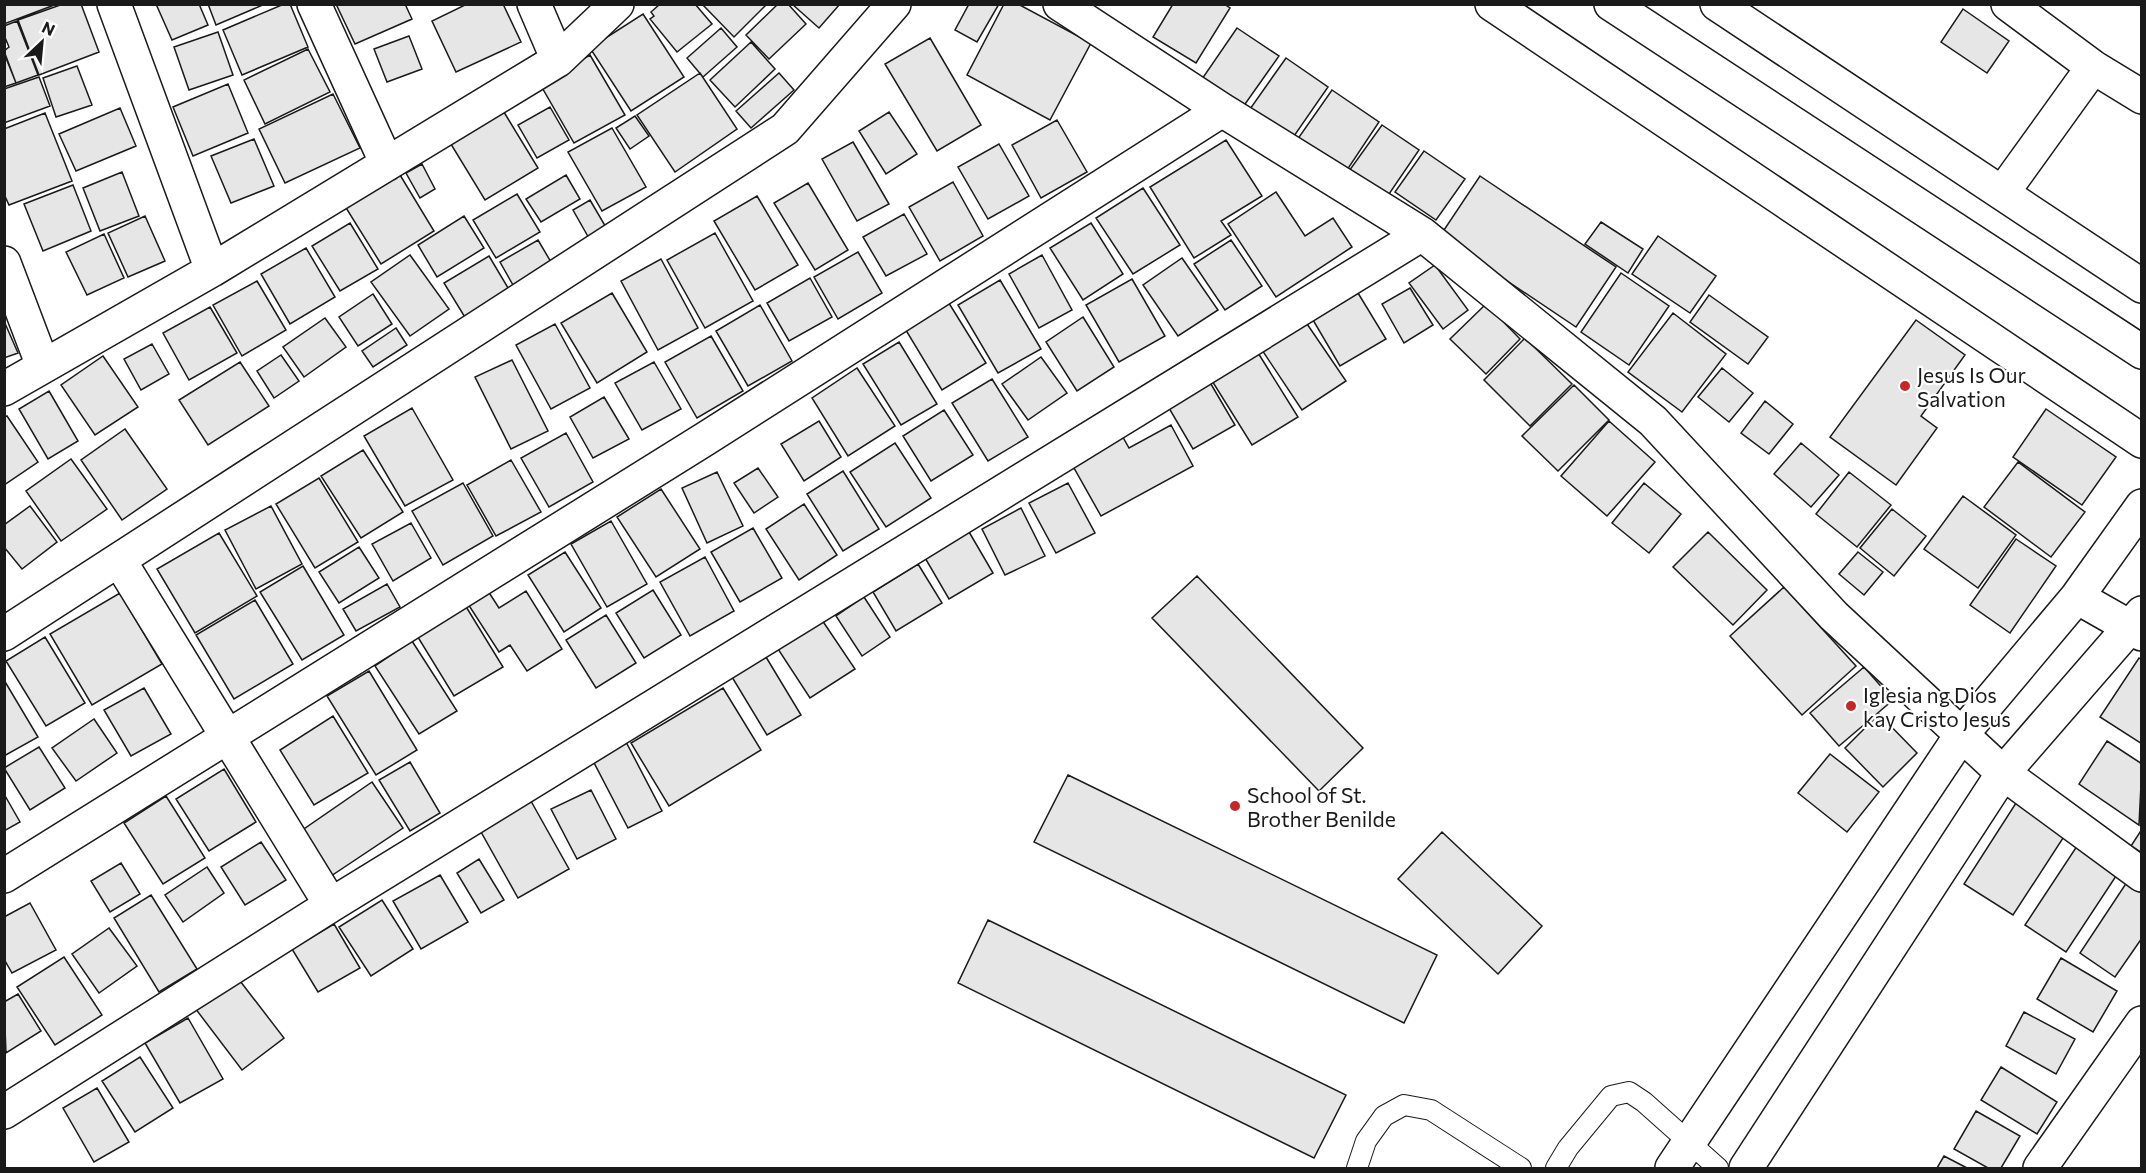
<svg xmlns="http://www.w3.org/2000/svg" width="2146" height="1173" font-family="Commissioner,sans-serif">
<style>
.building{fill:#e6e6e6;stroke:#1a1a1a;stroke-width:1.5}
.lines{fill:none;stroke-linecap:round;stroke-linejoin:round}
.service-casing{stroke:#1a1a1a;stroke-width:22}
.minor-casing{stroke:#1a1a1a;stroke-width:36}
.tertiary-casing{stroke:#1a1a1a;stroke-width:36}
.service{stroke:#fff;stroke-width:20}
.minor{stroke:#fff;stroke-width:33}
.tertiary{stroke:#fff;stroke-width:33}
.poi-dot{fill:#c62828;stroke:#fff;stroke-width:2}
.labels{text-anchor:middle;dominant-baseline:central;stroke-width:4.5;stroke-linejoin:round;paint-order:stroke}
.poi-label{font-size:21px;fill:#1a1a1a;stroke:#fff;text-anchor:start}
</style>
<rect width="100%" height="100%" fill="#fff"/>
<path class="building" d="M 4,4 L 57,4 L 4,24 Z
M 63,4 L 81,4 L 99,52 L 39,75 L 18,20 Z
M 156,4 L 199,4 L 208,25 L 172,40 Z
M 208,4 L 265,4 L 216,25 Z
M 284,4 L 290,4 L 308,47 L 242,75 L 223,30 Z
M 336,4 L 405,4 L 412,19 L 355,44 Z
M 467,4 L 503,4 L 521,42 L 456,72 L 432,21 Z
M 660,4 L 695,4 L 712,24 L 677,52 L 650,19 L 654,16 L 651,12 Z
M 702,4 L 767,4 L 734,37 Z
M 778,4 L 788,4 L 806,24 L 769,59 L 746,35 Z
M 792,4 L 840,4 L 819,28 Z
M 969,4 L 999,4 L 977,42 L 955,30 Z
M 1004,4 L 1018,4 L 1091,43 L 1050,120 L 967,75 Z
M 1173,4 L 1224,4 L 1230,8 L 1196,63 L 1153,37 Z
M 1963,9 L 2009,41 L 1987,73 L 1941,42 Z
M 643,14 L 684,77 L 631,111 L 590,48 Z
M 17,21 L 38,75 L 16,83 L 4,51 L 9,47 L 4,35 L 4,26 Z
M 721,28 L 737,47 L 703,77 L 687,58 Z
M 1237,28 L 1279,56 L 1243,107 L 1202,79 Z
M 218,32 L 233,75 L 189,90 L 174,47 Z
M 409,36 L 422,69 L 387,82 L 374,49 Z
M 930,38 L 981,125 L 937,151 L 885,64 Z
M 751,42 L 775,69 L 735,107 L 710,80 Z
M 308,49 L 330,92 L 265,124 L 244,80 Z
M 4,53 L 16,83 L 4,87 Z
M 590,55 L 625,115 L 574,143 L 540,84 Z
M 1286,58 L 1328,87 L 1292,139 L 1250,109 Z
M 77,66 L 92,105 L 56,117 L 43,78 Z
M 700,73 L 737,129 L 675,172 L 637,115 Z
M 779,73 L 794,90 L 751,128 L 736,111 Z
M 39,77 L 50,106 L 4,123 L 4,89 Z
M 228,84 L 248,133 L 193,156 L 173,107 Z
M 1332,90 L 1379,122 L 1345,173 L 1297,140 Z
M 333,94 L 360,148 L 285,183 L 259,129 Z
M 499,104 L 538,168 L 485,200 L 446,136 Z
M 550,107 L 569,140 L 537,158 L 518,125 Z
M 120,108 L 136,146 L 76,171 L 59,134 Z
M 889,112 L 917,154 L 886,174 L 859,131 Z
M 45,113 L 72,181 L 9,205 L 4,194 L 4,129 Z
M 635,116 L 649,136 L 630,149 L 616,128 Z
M 1057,120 L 1087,172 L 1041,198 L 1012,145 Z
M 1382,125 L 1419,150 L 1387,197 L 1349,171 Z
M 612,128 L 646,187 L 602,211 L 568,152 Z
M 254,139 L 274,186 L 231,203 L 211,156 Z
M 1226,140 L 1262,196 L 1221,221 L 1231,235 L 1194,258 L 1150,187 Z
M 853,142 L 889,204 L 857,221 L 822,159 Z
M 999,144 L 1029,196 L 988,219 L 958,167 Z
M 1424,151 L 1465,179 L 1436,220 L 1395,192 Z
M 422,164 L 435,189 L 420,198 L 406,173 Z
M 397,170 L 434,231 L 381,264 L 343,203 Z
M 122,172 L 139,216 L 100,231 L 83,188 Z
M 566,175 L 580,199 L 541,222 L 526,199 Z
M 1480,176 L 1616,267 L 1576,327 L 1440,236 Z
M 953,182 L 983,236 L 940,261 L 909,207 Z
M 808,183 L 848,250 L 815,270 L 774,203 Z
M 73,185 L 91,231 L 43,251 L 24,204 Z
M 1143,188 L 1180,245 L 1133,274 L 1096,218 Z
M 1276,192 L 1305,236 L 1333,218 L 1352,247 L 1276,297 L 1228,224 Z
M 517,194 L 540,232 L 496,258 L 473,220 Z
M 757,196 L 798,265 L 755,290 L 714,221 Z
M 590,200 L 607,229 L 590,240 L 573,210 Z
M 904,214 L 927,254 L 886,276 L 863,237 Z
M 145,216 L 165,261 L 128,277 L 108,233 Z
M 464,216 L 484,248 L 437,277 L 418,245 Z
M 1601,222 L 1643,249 L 1628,273 L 1585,244 Z
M 350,223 L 378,269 L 340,291 L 312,246 Z
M 1091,223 L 1123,274 L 1083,300 L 1050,248 Z
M 715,233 L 753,301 L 705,328 L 667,260 Z
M 104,234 L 124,278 L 87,295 L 66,252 Z
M 1658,236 L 1716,276 L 1690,313 L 1632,274 Z
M 538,240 L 551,262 L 513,285 L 500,262 Z
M 1231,240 L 1262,286 L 1225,310 L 1194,264 Z
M 306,248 L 335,297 L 290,324 L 261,274 Z
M 858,252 L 882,293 L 838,319 L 814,277 Z
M 410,255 L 449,309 L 410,336 L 371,282 Z
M 1042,255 L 1072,310 L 1039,328 L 1009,274 Z
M 489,256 L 511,293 L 466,319 L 444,283 Z
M 1182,258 L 1218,310 L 1178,336 L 1143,285 Z
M 661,259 L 698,328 L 658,350 L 621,281 Z
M 1435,265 L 1468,310 L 1443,329 L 1409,283 Z
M 1621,273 L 1669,306 L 1629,365 L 1581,332 Z
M 810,278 L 832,317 L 789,341 L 767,303 Z
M 1132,279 L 1165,336 L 1119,362 L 1086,305 Z
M 1000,280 L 1041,349 L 998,373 L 958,305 Z
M 257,281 L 286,330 L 242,356 L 213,305 Z
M 1410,288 L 1433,325 L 1404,343 L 1382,304 Z
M 612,293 L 647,352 L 597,383 L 561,323 Z
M 1358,293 L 1386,339 L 1340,366 L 1313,320 Z
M 373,294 L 392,324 L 358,346 L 339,317 Z
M 1709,295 L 1768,337 L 1748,364 L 1690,322 Z
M 947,300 L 986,363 L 942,390 L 904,327 Z
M 1486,304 L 1520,339 L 1486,374 L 1450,339 Z
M 760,305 L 792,361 L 748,386 L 716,331 Z
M 210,307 L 237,353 L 189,380 L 163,333 Z
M 1673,313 L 1726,354 L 1682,412 L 1628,372 Z
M 1083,317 L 1114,367 L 1077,391 L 1046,342 Z
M 325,318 L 346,347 L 304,377 L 283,347 Z
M 1303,318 L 1346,381 L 1302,410 L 1260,347 Z
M 1916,320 L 1965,355 L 1921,416 L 1937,428 L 1896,485 L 1830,437 Z
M 4,321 L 18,353 L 4,358 Z
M 555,324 L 590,388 L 551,409 L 516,345 Z
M 396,328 L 407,345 L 373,367 L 362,351 Z
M 711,336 L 743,391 L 697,418 L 665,362 Z
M 1525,338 L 1572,384 L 1530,426 L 1484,380 Z
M 899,342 L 937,404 L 901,425 L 863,364 Z
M 152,344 L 169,374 L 141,390 L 124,359 Z
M 1255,348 L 1298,417 L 1252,445 L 1209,376 Z
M 281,355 L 299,381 L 274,398 L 257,371 Z
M 103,356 L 138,407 L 95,435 L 61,385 Z
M 1041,357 L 1067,393 L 1028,420 L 1002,384 Z
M 512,360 L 548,431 L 511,449 L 475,377 Z
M 240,362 L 269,406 L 208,445 L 179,400 Z
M 654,362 L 681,409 L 642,430 L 615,383 Z
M 857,368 L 895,426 L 848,456 L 812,398 Z
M 1722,368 L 1753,393 L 1729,422 L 1698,397 Z
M 992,379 L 1028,437 L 988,461 L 952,403 Z
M 1208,379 L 1235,425 L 1193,449 L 1166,403 Z
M 1574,385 L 1609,420 L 1558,471 L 1522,436 Z
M 49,391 L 78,441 L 48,459 L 19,409 Z
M 604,397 L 629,439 L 593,458 L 570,417 Z
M 1765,401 L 1793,424 L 1769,454 L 1741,433 Z
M 412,408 L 453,480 L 405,506 L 364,436 Z
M 2046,409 L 2116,457 L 2082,505 L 2013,457 Z
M 944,410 L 973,455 L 931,481 L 903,436 Z
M 7,416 L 38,462 L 4,485 L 4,417 Z
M 819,421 L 841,457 L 804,481 L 781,444 Z
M 1609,421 L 1655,462 L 1607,516 L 1561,476 Z
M 1171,425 L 1193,466 L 1101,516 L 1069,459 L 1120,432 L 1129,448 Z
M 125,429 L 167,489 L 122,520 L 81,460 Z
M 566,433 L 593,482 L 549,507 L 521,458 Z
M 895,443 L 931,498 L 886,527 L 850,472 Z
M 1801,443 L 1839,475 L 1811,507 L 1774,474 Z
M 363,450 L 403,512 L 361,538 L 321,476 Z
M 71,459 L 107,509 L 61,541 L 26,491 Z
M 511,460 L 541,512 L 496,536 L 467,485 Z
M 2018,462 L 2085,512 L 2051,557 L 1984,507 Z
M 758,468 L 778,497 L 754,513 L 734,483 Z
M 843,471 L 879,529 L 843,551 L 807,494 Z
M 717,472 L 743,526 L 707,543 L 682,488 Z
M 1849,472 L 1891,505 L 1857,547 L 1816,514 Z
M 319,478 L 358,542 L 315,568 L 276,504 Z
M 463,483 L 493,536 L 443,565 L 412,511 Z
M 1068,483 L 1095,533 L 1056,553 L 1029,503 Z
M 1644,483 L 1681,514 L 1649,553 L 1612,523 Z
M 661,489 L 700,549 L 656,577 L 617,517 Z
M 1963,496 L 2016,535 L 1978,588 L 1924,549 Z
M 804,504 L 837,555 L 799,580 L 766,529 Z
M 30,506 L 57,542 L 22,569 L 4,547 L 4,525 Z
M 271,506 L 302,564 L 256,589 L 225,530 Z
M 1021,508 L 1045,556 L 1005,575 L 982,529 Z
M 1892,509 L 1926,536 L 1894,576 L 1860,548 Z
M 611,521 L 647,584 L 607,607 L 571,544 Z
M 411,523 L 431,558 L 393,581 L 372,544 Z
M 965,525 L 993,573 L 949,599 L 921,551 Z
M 753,528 L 782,578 L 740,602 L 711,552 Z
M 1708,532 L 1767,590 L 1733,625 L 1673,567 Z
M 219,533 L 257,596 L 195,633 L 157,569 Z
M 2016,539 L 2056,566 L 2010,633 L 1970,605 Z
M 359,547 L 379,578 L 339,603 L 319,572 Z
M 565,552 L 601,608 L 564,632 L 528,575 Z
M 1858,552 L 1883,572 L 1864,595 L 1839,574 Z
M 705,557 L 734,611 L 690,636 L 660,582 Z
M 918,564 L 942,603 L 896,631 L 873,592 Z
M 303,566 L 344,635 L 302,660 L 260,592 Z
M 1197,576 L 1363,748 L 1319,791 L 1152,618 Z
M 387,584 L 400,607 L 356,631 L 343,609 Z
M 1784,587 L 1856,666 L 1802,715 L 1730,636 Z
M 653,590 L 681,635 L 644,658 L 616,613 Z
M 488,591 L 499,608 L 526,591 L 562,649 L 527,671 L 510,645 L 499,652 L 468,604 Z
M 120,593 L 162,664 L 92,705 L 50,634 Z
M 864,597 L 890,637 L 862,656 L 836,616 Z
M 255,600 L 293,664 L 234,699 L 196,635 Z
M 465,605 L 503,667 L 454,696 L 416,634 Z
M 606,615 L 636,663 L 596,688 L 566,640 Z
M 822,620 L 855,669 L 810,698 L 778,649 Z
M 45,637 L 85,703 L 46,726 L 6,661 Z
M 412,641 L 457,711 L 419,734 L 375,666 Z
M 766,657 L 801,715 L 767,735 L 732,677 Z
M 2139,658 L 2142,660 L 2142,744 L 2100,717 Z
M 1864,667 L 1893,700 L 1839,746 L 1810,713 Z
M 369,671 L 417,750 L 376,775 L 327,696 Z
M 4,680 L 38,737 L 4,756 Z
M 144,688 L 171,734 L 131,756 L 104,710 Z
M 723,688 L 761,750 L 669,806 L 631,743 Z
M 1879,714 L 1917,753 L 1883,787 L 1845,748 Z
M 333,716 L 368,773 L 314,805 L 280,750 Z
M 94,719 L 117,753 L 76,781 L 52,748 Z
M 625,740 L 662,811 L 628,828 L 591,757 Z
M 2107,741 L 2142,764 L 2139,825 L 2079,784 Z
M 39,747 L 65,788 L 30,810 L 4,768 Z
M 1830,754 L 1879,792 L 1847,832 L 1798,793 Z
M 410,762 L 440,813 L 410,831 L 379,780 Z
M 224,769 L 256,822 L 209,851 L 176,799 Z
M 1068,775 L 1437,955 L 1404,1023 L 1034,842 Z
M 372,782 L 403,828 L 331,876 L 301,831 Z
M 591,790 L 616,839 L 577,859 L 551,809 Z
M 4,794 L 20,822 L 4,831 Z
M 527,794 L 569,869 L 518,898 L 476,823 Z
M 166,796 L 205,858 L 163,884 L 124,823 Z
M 2016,803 L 2065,835 L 2013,915 L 1964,884 Z
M 2142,829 L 2142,853 L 2131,846 Z
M 1442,832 L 1542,926 L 1498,974 L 1398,879 Z
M 2081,840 L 2122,867 L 2066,952 L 2025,925 Z
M 261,842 L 286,880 L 245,905 L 221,867 Z
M 479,859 L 504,900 L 481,913 L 457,873 Z
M 121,863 L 140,894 L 110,912 L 91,881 Z
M 207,867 L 224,893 L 183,922 L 165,895 Z
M 440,875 L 468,922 L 421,949 L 393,901 Z
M 2127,882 L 2142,892 L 2142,938 L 2115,977 L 2080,953 Z
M 151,895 L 197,969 L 159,992 L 114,918 Z
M 382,900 L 413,949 L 371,976 L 339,927 Z
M 30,903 L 56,950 L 12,973 L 4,959 L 4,917 Z
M 988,920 L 1346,1095 L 1314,1158 L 958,983 Z
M 334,924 L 360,968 L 318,992 L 292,949 Z
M 109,928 L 137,966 L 99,993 L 72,954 Z
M 64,957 L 102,1015 L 55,1045 L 17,987 Z
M 2061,958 L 2117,991 L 2093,1032 L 2037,999 Z
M 237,977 L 284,1038 L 242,1070 L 195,1008 Z
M 18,994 L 41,1031 L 6,1053 L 4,1002 Z
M 2024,1012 L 2075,1039 L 2056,1074 L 2006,1046 Z
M 188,1018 L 223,1079 L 180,1103 L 145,1043 Z
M 140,1057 L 173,1108 L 135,1132 L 102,1081 Z
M 2001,1067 L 2057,1102 L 2037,1134 L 1981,1100 Z
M 97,1088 L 129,1142 L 94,1162 L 63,1108 Z
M 1976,1111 L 2020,1136 L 2001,1168 L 1988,1168 L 1954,1149 Z
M 1944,1156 L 1967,1168 L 1937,1168 Z"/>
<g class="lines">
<g class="service-casing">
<path id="service" d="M 1357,1168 L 1366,1141 L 1384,1116 L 1404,1105 L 1431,1110 L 1521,1168
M 1556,1168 L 1568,1148 L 1611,1096 L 1629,1092 L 1644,1102 L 1718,1168"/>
</g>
<g class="minor-casing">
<path id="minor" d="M 114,4 L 212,270
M 314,4 L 387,164
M 534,4 L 558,60
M 1060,4 L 1222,110 L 1422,234 L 1653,421 L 1834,616 L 2003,773 L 2142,875
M 1492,4 L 2142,441
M 1717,4 L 2142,286
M 2008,4 L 2093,67 L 2142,97
M 2003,192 L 2093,67
M 4,263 L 43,366
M 4,389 L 212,270 L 558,60 L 617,4
M 119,560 L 331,905
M 2077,597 L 2142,634
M 4,634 L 785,129 L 894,4
M 4,876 L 705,439 L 1222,110
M 4,1112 L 331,905 L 1422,234
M 1672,1168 L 1962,734 L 2077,597 L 2142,506
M 1746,1168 L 2003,773 L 2142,613
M 2040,1168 L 2142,1023"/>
</g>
<g class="tertiary-casing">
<path id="tertiary" d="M 1611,4 L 2142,352"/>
</g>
<use href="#service" class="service"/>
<use href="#minor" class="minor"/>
<use href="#tertiary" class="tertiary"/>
</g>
<g class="poi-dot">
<circle cx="1905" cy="386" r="6"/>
<circle cx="1851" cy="706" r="6"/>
<circle cx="1235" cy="806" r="6"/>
</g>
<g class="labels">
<g class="poi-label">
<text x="1917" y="374">Jesus Is Our<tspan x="1917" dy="24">Salvation</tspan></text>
<text x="1863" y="694">Iglesia ng Dios<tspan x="1863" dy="24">kay Cristo Jesus</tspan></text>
<text x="1247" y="794">School of St.<tspan x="1247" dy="24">Brother Benilde</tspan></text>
</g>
</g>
<rect width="2146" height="1173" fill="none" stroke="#1a1a1a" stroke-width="12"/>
<g transform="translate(42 42) rotate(26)" stroke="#ffffff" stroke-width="4.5" paint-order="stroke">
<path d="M0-4.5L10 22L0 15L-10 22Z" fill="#1a1a1a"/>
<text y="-9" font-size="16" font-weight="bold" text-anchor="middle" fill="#1a1a1a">N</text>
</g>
</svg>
